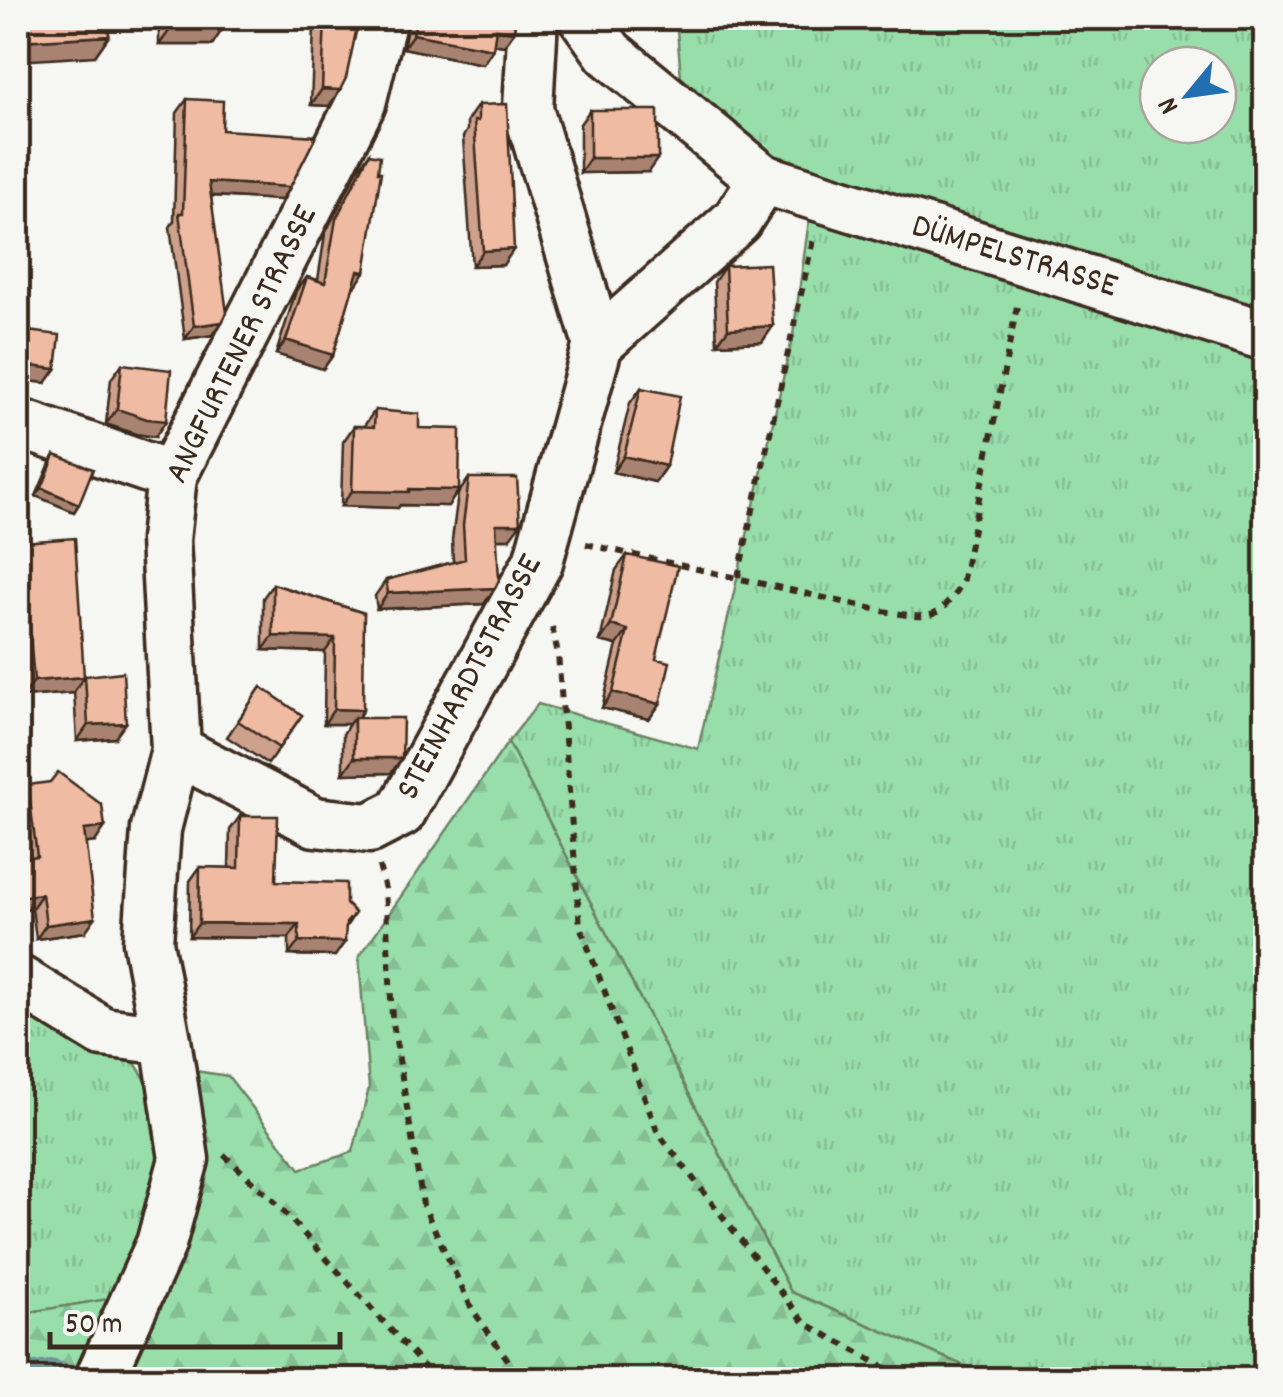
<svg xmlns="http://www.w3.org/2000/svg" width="1283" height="1397" font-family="Dekko,sans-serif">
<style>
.grass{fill:url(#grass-tufts);stroke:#6a8464;stroke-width:2.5;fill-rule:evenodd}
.forest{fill:url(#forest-firs);stroke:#6a8464;stroke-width:2.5}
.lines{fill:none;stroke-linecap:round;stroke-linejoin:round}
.stream{stroke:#6f949e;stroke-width:11}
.minor-casing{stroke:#3b2a1e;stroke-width:55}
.path{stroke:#3b2a1e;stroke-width:6;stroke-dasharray:8 8;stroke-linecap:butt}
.minor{stroke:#f6f6f2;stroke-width:48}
.wall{fill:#cea18c;stroke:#3b2a1e;stroke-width:2.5}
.shaded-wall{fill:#a88372;stroke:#3b2a1e;stroke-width:2.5}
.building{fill:#f0bba3;stroke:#3b2a1e;stroke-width:2.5}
.labels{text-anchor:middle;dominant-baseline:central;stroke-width:8;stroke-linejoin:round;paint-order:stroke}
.street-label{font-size:35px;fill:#3b2a1e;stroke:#f6f6f2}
</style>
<defs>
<pattern id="grass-tufts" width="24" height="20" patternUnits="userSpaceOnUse" patternTransform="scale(2.5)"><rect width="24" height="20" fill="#98deab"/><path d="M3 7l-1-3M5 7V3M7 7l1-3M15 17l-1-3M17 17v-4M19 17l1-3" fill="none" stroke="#84bf93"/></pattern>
<pattern id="forest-firs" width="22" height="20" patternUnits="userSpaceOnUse" patternTransform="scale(2.5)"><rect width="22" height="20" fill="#98deab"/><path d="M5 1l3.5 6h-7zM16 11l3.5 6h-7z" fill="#84bf93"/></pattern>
</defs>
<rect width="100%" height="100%" fill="#f6f6f2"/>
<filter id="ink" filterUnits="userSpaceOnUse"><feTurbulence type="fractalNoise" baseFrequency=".01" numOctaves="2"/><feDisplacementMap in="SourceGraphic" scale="20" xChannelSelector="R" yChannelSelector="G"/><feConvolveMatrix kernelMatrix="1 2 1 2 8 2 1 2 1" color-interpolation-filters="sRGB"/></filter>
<g filter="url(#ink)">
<path class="grass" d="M 676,18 L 1265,18 L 1265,1379 L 995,1379 L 791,1292 L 508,742 L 538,704 L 698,749 L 793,335 L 812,199 L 681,77 ZM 1158,65 L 1218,65 L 1218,125 L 1158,125 Z
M 18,993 L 135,1063 L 161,1104 L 166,1151 L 158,1204 L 114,1298 L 18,1314 Z"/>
<path class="forest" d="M 508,742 L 791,1292 L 995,1379 L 121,1380 L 182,1069 L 228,1076 L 300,1169 L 353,1152 L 369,1088 L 359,957 Z
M 114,1298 L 76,1379 L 18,1380 L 18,1314 Z"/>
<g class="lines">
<path class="stream" d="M 18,1370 L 53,1365 L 91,1377"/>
<g class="minor-casing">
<path id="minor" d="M 584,18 L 609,53 L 763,179
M 598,344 L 737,220 L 763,179 L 1266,336
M 18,423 L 172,476
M 176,750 L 315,822 L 370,828 L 401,812 L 538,562 L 598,344 L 528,109 L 533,18
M 18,980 L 103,1032 L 166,1040
M 99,1380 L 161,1244 L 184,1159 L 166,1040 L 148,942 L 156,829 L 176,750 L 165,540 L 172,476 L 361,103 L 382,18"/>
</g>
<path class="path" d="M 586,544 L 883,611 C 928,618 934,625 962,584 L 1018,301
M 738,577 L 814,236
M 552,627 L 558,654 L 580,926 L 658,1133 L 805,1323 L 907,1380
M 379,866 L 385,889 L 392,1017 L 423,1205 L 472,1309 L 522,1380
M 224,1155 L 278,1205 L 436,1380"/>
<use href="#minor" class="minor"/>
</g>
<path class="wall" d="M 18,18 L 226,18 L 212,45 L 159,45 L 159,22 L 108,23 L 109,36 L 95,56 Z
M 321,18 L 359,18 L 329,106 L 311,105 L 314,27 Z
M 409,18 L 515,18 L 514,32 L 504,46 L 493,44 L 483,64 L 403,48 Z
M 187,99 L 290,187 L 281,200 L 211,196 L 222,322 L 213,335 L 185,339 L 170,227 L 174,221 L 177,113 Z
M 478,105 L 503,265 L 472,266 L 463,137 L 467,130 L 467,121 Z
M 590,110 L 648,172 L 580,173 L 580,124 Z
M 369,154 L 355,287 L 353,287 L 333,355 L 323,369 L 276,354 L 296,291 L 307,277 L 318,280 L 325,234 L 358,169 Z
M 725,266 L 773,326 L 762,342 L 717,344 L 714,282 Z
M 18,290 L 26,332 L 56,369 L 46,383 L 18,380 Z
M 122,364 L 155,437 L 136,434 L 106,424 L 111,379 Z
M 641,388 L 666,466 L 655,482 L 613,472 L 630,403 Z
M 375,410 L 419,428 L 459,490 L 448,506 L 400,505 L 398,508 L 341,506 L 343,442 L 354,426 L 364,426 Z
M 55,455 L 79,504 L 74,512 L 36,496 L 50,463 Z
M 469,478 L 509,539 L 497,539 L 484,604 L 377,609 L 375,596 L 386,580 L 453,562 L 452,540 L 458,494 Z
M 22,542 L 84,677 L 73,693 L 23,697 L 18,634 L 18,549 Z
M 627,555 L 656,659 L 660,704 L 649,719 L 602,708 L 617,645 L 600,641 L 616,570 Z
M 273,584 L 364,613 L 358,718 L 402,758 L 391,773 L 343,774 L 343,734 L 349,724 L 324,724 L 325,652 L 263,650 L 263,598 Z
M 85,676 L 115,738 L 77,741 L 74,691 Z
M 261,687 L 302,715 L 268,764 L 227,737 Z
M 28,785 L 95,842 L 85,843 L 85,932 L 36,939 L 18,799 Z
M 240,816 L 276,881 L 346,904 L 355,913 L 346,927 L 335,956 L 289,955 L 289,938 L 189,937 L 190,881 L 200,867 L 229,868 L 230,830 Z"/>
<path class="shaded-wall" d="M 96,18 L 163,18 L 159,22 L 92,23 Z
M 174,24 L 226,24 L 212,45 L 159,45 Z
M 496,29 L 514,32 L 504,46 L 485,43 Z
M 413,34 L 493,49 L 483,64 L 403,48 Z
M 109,36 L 95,56 L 18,61 L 18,41 Z
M 322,89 L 340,90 L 329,106 L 311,105 Z
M 590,158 L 658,158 L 648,172 L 580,173 Z
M 209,182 L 290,187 L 281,200 L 200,195 Z
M 514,249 L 503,265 L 472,266 L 483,251 Z
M 358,271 L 365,272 L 355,287 L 348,286 Z
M 222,322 L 213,335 L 185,339 L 194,326 Z
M 773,326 L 762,342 L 717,344 L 728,329 Z
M 286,340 L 333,355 L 323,369 L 276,354 Z
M 22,365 L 56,369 L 46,383 L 18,380 L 18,371 Z
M 117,409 L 166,421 L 155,437 L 136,434 L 106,424 Z
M 624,456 L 666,466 L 655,482 L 613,472 Z
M 42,488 L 79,504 L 74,512 L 36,496 Z
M 409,489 L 459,490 L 448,506 L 400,505 L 398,508 L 341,506 L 352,491 Z
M 496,524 L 520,524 L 509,539 L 486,539 Z
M 495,588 L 484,604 L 377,609 L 388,593 Z
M 611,625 L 628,630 L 617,645 L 600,641 Z
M 273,636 L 335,638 L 325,652 L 263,650 Z
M 84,677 L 73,693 L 23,697 L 34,681 Z
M 613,692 L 660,704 L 649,719 L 602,708 Z
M 334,709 L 363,710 L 354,724 L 354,718 L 349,724 L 324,724 Z
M 126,723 L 115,738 L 77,741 L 88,725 Z
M 354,758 L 402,758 L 391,773 L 343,774 Z
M 105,827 L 95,842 L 74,845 L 84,830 Z
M 42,894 L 32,908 L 18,910 L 18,897 Z
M 95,918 L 85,932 L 36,939 L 46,925 Z
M 199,923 L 299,924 L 289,938 L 189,937 Z
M 299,941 L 345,942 L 335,956 L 289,955 Z"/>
<path class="building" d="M 18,18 L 108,18 L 109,36 L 18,41 Z
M 174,18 L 226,18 L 226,24 L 174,24 Z
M 325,18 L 359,18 L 346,78 L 340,90 L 322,89 Z
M 417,18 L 515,18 L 514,32 L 496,29 L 493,49 L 413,34 Z
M 187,99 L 223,101 L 222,130 L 316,136 L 290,187 L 209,182 L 227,313 L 222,322 L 194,326 L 179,213 L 183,213 Z
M 507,104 L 514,249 L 483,251 L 474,121 L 478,121 L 478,105 Z
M 590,110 L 658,110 L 658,158 L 590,158 Z
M 369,154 L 380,156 L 378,172 L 381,172 L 365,272 L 358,271 L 333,355 L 286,340 L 307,277 L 325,283 L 336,219 Z
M 769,264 L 773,326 L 728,329 L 725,266 Z
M 18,290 L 30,291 L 25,345 L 27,331 L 60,335 L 56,369 L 22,365 L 24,350 L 18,350 Z
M 122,364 L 171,370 L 166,421 L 147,419 L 117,409 Z
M 641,388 L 680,396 L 666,466 L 624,456 Z
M 375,410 L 419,414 L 419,428 L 460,429 L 459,490 L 409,489 L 409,492 L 352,491 L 354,426 L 374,427 Z
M 55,455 L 93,469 L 79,504 L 42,488 Z
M 469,478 L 517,478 L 520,524 L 496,524 L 499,580 L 495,588 L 388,593 L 386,580 L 465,559 L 463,525 Z
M 75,538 L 84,677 L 34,681 L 22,542 Z
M 627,555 L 678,566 L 656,659 L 670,662 L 660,704 L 613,692 L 628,630 L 611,625 Z
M 273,584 L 364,613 L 363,710 L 334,709 L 335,638 L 273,636 Z
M 123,672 L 126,723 L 88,725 L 85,676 Z
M 261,687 L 302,715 L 279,748 L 238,721 Z
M 354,718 L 403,718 L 402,758 L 354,758 Z
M 58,772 L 102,805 L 105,827 L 84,830 L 95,918 L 46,925 L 42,894 L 18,897 L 18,859 L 37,856 L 28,785 L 50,782 Z
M 240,816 L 278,816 L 276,881 L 346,883 L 346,904 L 355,913 L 346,923 L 345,942 L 299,941 L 299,924 L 199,923 L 200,867 L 239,868 Z"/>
</g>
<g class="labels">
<g class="street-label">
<text transform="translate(1014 258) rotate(17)">DÜMPELSTRASSE</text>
<text transform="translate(243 345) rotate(-64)">ANGFURTENER STRASSE</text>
<text transform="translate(471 678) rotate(-62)">STEINHARDTSTRASSE</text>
</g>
</g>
<rect width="1283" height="1397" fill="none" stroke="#f6f6f2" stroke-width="60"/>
<rect x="30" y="30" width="1223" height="1337" fill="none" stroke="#3b2a1e" stroke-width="4" filter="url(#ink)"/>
<g transform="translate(1188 95) rotate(241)"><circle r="48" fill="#f6f6f2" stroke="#aba49d" stroke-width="2.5"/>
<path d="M0-8L18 38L0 25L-18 38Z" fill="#1f6fb2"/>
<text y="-15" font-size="28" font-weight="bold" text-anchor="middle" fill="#3b2a1e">N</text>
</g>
<path d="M50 1332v15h290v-15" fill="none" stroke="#3b2a1e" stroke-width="5"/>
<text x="65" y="1332" font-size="30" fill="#3b2a1e" stroke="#f6f6f2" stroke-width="8" paint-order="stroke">50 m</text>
</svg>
